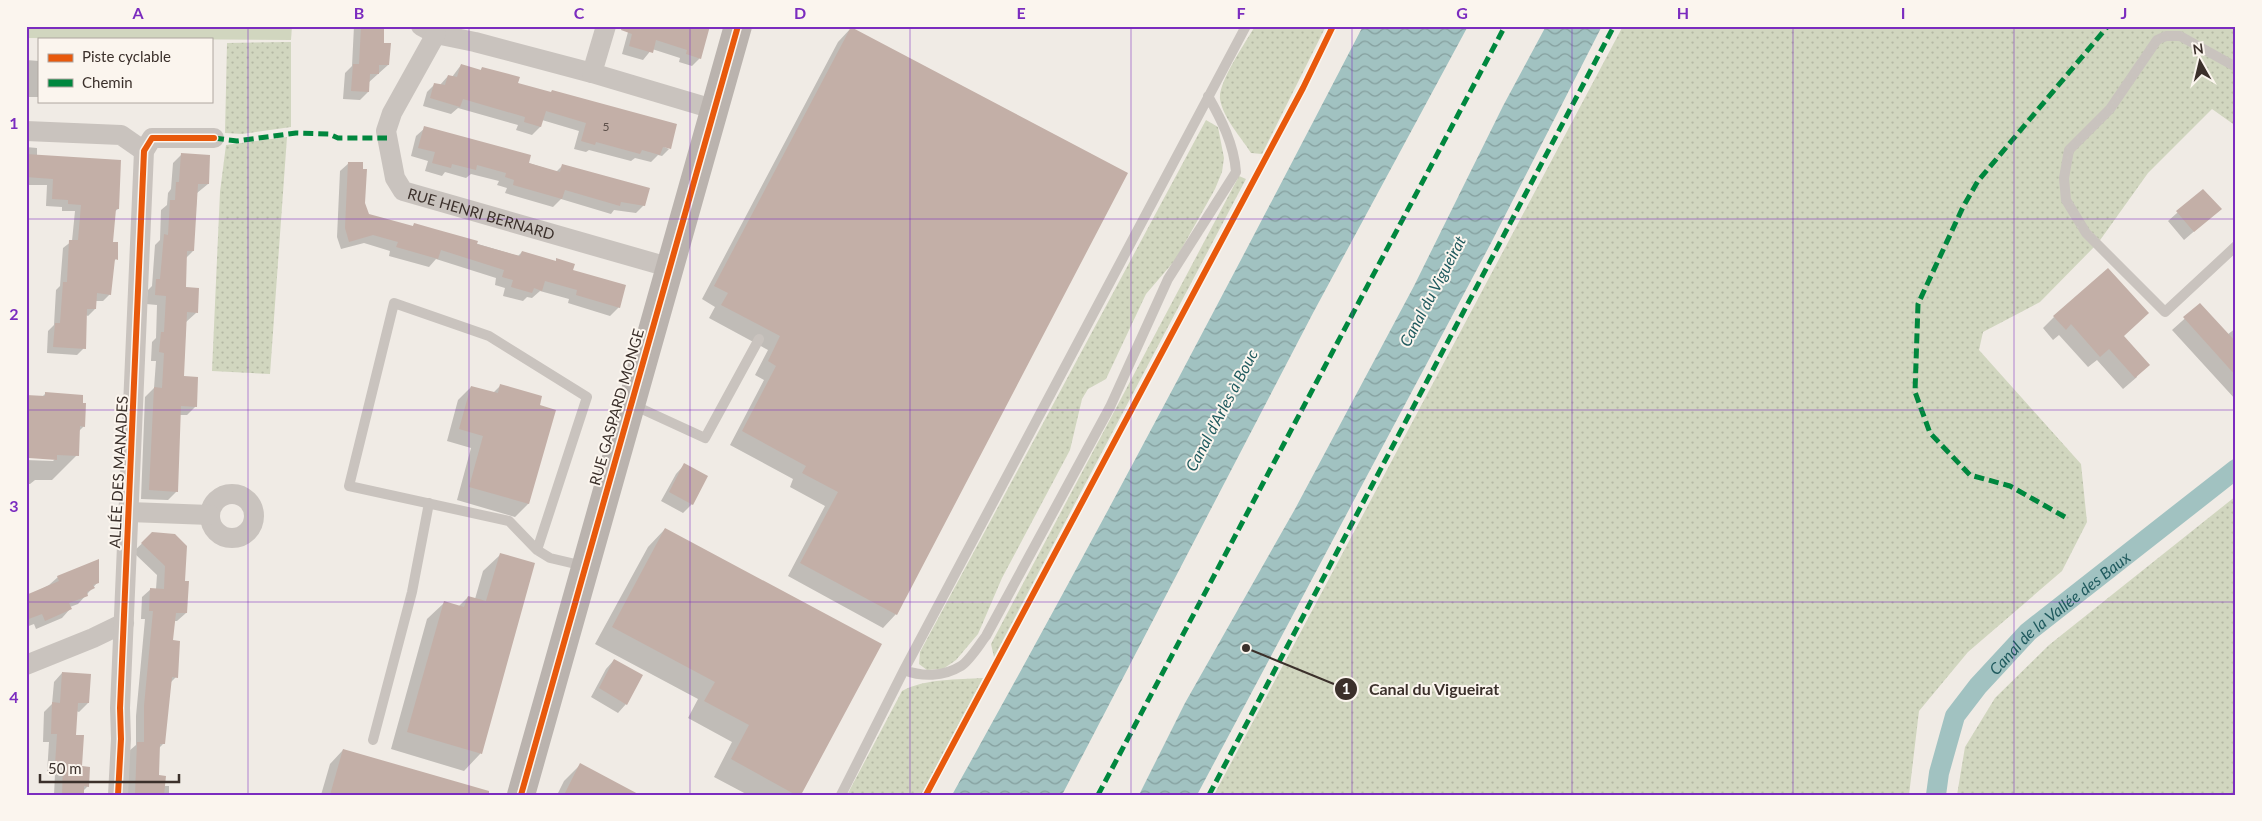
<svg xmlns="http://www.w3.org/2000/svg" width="2262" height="821" font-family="Lato,sans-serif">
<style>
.grass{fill:url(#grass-dots)}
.pitch{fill:#d1d6bf}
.water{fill:url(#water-waves)}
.shadow{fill:#0003}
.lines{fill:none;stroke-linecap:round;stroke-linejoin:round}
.canal{stroke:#a1c2c1;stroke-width:20}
.building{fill:#c3afa7}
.lane{stroke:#c9c3be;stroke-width:10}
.street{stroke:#c9c3be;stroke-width:20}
.secondary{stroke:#bab3ae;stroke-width:28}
.quiet{stroke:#00873e;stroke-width:5;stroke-dasharray:10 5;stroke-linecap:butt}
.cycleway-casing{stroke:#fbf5ee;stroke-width:9}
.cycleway{stroke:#e8590c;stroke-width:6}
.grid{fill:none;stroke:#7b2cbf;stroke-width:1;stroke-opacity:0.55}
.labels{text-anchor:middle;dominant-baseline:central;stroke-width:4;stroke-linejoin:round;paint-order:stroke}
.number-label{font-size:12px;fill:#5d504a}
.street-label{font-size:15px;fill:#3b302b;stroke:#fbf5ee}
.water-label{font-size:16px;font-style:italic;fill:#1f5a5e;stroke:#fbf5ee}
.leader{fill:none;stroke:#3b302b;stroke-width:2}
.callout-dot{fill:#3b302b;stroke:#fbf5ee;stroke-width:2}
.mark-label{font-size:15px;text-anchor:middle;font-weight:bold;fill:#fff}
.callout-label{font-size:16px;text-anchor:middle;font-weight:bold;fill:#3b302b;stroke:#fbf5ee;stroke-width:4;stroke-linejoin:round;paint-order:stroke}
.neatline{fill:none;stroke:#7b2cbf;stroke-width:2}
.grid-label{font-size:16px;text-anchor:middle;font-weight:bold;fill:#7b2cbf}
</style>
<defs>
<pattern id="grass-dots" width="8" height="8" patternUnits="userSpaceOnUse" patternTransform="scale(1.25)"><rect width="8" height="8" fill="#d1d6bf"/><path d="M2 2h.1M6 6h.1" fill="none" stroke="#b4b8a4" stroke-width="1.8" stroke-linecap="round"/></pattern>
<pattern id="water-waves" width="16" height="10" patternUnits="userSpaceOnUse" patternTransform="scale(1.25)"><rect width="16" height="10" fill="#a1c2c1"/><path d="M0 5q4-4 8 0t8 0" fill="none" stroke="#849e9d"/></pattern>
</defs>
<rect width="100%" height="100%" fill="#f0ebe5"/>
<path class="grass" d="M 1255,26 L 1326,26 L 1262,154 L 1251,153 C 1241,137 1223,118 1220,99 C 1218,82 1246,42 1255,26 Z
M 1623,26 L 2236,26 L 2236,126 L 2212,109 L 2148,173 L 2098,243 L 2040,302 L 1983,332 L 1979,350 L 2081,464 L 2087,522 L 2062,571 L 1968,652 L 1919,711 L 1909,795 L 1214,795 Z
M 291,42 L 291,127 L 242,134 L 225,133 L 227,43 Z
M 1206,120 L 1218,127 L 1224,158 L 1222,172 L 1215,189 L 1176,259 L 1146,294 L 1106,379 L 1088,389 L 1082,399 L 1070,450 L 1002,578 L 978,634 L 956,660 L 943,669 L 927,670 L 919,664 L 920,652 Z
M 287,137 L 270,374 L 212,371 L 220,192 L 226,145 Z
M 1239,176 L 1246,179 L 994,657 L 991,644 Z
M 2236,496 L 2236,795 L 1957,795 L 1965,747 L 1995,698 L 2049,645 Z
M 983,678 L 921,795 L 847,795 L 902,691 C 926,678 957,680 983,678 Z"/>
<path class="pitch" d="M 26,26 L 292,26 L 291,40 L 26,38 Z"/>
<path class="water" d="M 1363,26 L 1468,26 L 1313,313 L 1062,795 L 952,795 C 1094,541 1229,284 1363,26 Z
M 1546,26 L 1602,26 L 1491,243 L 1197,795 L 1139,795 L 1185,703 L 1295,509 L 1414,286 L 1503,106 Z"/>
<path class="shadow" d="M 354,26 L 383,26 L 383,44 L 388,65 L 368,83 L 368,92 L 360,100 L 343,99 L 345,73 L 352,66 Z
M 634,26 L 709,26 L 700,58 L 692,66 L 679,62 L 680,58 L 652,49 L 643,60 L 622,54 L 628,32 Z
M 851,28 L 896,614 L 883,628 L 788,576 L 825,506 L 790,487 L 793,479 L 730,445 L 764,380 L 755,375 L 768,350 L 709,318 L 715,307 L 702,299 L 838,42 Z
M 26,60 L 39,61 L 39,97 L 26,97 Z
M 461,65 L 480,71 L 482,68 L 669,149 L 662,156 L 658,155 L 651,162 L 635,158 L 631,161 L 589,150 L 586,152 L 574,149 L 579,131 L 542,120 L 540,127 L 532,135 L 516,130 L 518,125 L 458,108 L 451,114 L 423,106 L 427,92 L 435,84 L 440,85 L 448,76 L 452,77 Z
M 425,128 L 556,172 L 562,166 L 644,205 L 636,213 L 614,210 L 611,214 L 561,199 L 553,207 L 505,193 L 507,188 L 497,185 L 499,181 L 471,174 L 466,178 L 445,172 L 442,176 L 425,171 L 428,161 L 411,156 L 416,136 Z
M 26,147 L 37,148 L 37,156 L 118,209 L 114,212 L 112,243 L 116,259 L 114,261 L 110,294 L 103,301 L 96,301 L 95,309 L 88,316 L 86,315 L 84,348 L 77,355 L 47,353 L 48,331 L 54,325 L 56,290 L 60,286 L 63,248 L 72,241 L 75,211 L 62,211 L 62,207 L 46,206 L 47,185 L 26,185 Z
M 182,154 L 208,184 L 197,193 L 193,251 L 186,258 L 184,288 L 196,313 L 186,322 L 183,378 L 196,406 L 187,415 L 180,415 L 177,491 L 168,500 L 141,499 L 145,397 L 154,388 L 156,361 L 151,361 L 152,342 L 156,338 L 157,305 L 146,304 L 148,290 L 152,286 L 155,245 L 160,240 L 161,210 L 167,205 L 168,193 L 171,189 L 173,163 Z
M 349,163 L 368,215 L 412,227 L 414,225 L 518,256 L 522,252 L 555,262 L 557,260 L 619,307 L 610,316 L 568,303 L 569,299 L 540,291 L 532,298 L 527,297 L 523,301 L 503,296 L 505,288 L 495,285 L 496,278 L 436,259 L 429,267 L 389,256 L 390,251 L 364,243 L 341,249 L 337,237 L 340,171 Z
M 2203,190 L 2220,209 L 2184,240 L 2168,221 Z
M 2200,305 L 2227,335 L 2236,328 L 2236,400 L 2172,330 Z
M 2054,317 L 2123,336 L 2137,377 L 2123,389 L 2097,360 L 2088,367 L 2059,335 L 2053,340 L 2043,328 Z
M 500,386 L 538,406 L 554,410 L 528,504 L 515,517 L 457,500 L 471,448 L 447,441 L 458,400 L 471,387 L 493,393 Z
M 46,393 L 84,426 L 79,431 L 77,455 L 52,480 L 35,480 L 30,484 L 26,484 L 26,460 L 53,461 L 55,459 L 26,457 L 26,396 L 42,397 Z
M 684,465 L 692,504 L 683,513 L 661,501 L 676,474 Z
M 665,529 L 800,795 L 748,795 L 714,777 L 732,742 L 688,718 L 698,699 L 595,644 L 648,547 Z
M 152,534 L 184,582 L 186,613 L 177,621 L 174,621 L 172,641 L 176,677 L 170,683 L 163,744 L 158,749 L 157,776 L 164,786 L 169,786 L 169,795 L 127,795 L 129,751 L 136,745 L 136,716 L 145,619 L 141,619 L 142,597 L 151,589 L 156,589 L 157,575 L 133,552 Z
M 500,555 L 533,564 L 480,754 L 464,771 L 391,749 L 427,619 L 444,603 L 458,607 L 468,597 L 475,599 L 483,571 Z
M 58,577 L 98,582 L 78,604 L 70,607 L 70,609 L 62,618 L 36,629 L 34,624 L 26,627 L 26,597 L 49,585 Z
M 614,660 L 626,704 L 618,713 L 591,697 L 606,669 Z
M 62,673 L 88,703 L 79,712 L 76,711 L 75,736 L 81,768 L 88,786 L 83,791 L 83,795 L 54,795 L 55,774 L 47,774 L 49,742 L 43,742 L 44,712 L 52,704 L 54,682 Z
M 343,750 L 468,795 L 321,795 L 330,764 Z
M 580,765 L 637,795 L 557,795 L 564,781 Z"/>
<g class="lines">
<path class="canal" id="s1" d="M 1936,795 L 1939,773 L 1955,716 L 1978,686 L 2028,632 L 2236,469"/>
</g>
<path class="building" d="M 384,26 L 384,43 L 391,43 L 389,65 L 379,65 L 379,74 L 370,74 L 369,92 L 351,91 L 353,64 L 359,64 L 361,27 Z
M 622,26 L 710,26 L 701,59 L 686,54 L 687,50 L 656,40 L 653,53 L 629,46 L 632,34 L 621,30 Z
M 851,27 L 1128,173 L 897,615 L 800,563 L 838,492 L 802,473 L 806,466 L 742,431 L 776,366 L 768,361 L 780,336 L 721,305 L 728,293 L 714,286 Z
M 461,64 L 481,70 L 482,67 L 520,77 L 518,83 L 551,92 L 552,90 L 677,124 L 671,149 L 663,147 L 660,155 L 642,150 L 640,154 L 596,142 L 595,145 L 581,141 L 586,123 L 546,111 L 541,127 L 524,122 L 525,117 L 463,99 L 460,107 L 430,98 L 434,83 L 445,85 L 448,75 L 457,77 Z
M 424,126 L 531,155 L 529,163 L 560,172 L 562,164 L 650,188 L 645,206 L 621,202 L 620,206 L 565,190 L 562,199 L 513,185 L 514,180 L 505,177 L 506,173 L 477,165 L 476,170 L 452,164 L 451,168 L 432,163 L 435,152 L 418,148 Z
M 181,153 L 210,155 L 209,184 L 198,184 L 194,251 L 187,251 L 186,287 L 199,288 L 198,313 L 187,312 L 184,376 L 198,377 L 197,407 L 181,406 L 178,492 L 149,490 L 154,387 L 162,388 L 164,353 L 159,352 L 161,332 L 164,332 L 166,296 L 155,295 L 156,279 L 160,279 L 164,234 L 168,235 L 170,200 L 175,200 L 176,182 L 179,182 Z
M 26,154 L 121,160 L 119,209 L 116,209 L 113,242 L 118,242 L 118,260 L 115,259 L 111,295 L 97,293 L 96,309 L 87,309 L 86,349 L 53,347 L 55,323 L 60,323 L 63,282 L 67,282 L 69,240 L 78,240 L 81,205 L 68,204 L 68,200 L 52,199 L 53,179 L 26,177 Z
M 348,162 L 363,162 L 363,169 L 367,169 L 365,203 L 369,214 L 413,226 L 414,223 L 435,229 L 478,241 L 477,244 L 520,256 L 522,251 L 556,261 L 556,258 L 575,264 L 573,270 L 626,285 L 620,308 L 576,295 L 577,290 L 545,281 L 542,291 L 534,288 L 532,293 L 511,287 L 513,280 L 502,277 L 504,270 L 441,250 L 438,259 L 396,247 L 398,242 L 373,235 L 349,242 L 345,228 Z
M 2203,189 L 2222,209 L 2194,232 L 2176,211 Z
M 2108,268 L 2149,313 L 2124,336 L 2150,365 L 2135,378 L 2109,349 L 2100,357 L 2071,324 L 2066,330 L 2053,316 Z
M 2200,303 L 2236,342 L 2236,376 L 2183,317 Z
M 500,384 L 542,396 L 540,405 L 556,410 L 529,504 L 469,487 L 483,436 L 459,429 L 471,386 L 498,393 Z
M 45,392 L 83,395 L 83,403 L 86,403 L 85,427 L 80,426 L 79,456 L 57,455 L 57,460 L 29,458 L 29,455 L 26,455 L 26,395 L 45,396 Z
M 684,463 L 708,476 L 693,505 L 669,492 Z
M 665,528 L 882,644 L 801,795 L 796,795 L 731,759 L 749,725 L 704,701 L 715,682 L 612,627 Z
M 152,532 L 175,534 L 187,546 L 185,581 L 189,581 L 187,613 L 176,613 L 173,640 L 180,641 L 178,678 L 172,677 L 165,744 L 160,744 L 159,775 L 166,776 L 164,795 L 135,795 L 137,742 L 144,742 L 144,706 L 153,611 L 149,611 L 150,588 L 164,589 L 165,566 L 141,543 Z
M 500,553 L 535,563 L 482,754 L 407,732 L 444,601 L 464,607 L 468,596 L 486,601 Z
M 99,559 L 99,583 L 93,585 L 95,588 L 87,592 L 88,596 L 69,603 L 72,609 L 45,621 L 42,614 L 26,620 L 26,595 L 59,581 L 57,576 Z
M 614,659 L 643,675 L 627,705 L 599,688 Z
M 62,672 L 91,674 L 89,703 L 78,703 L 76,735 L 84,735 L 82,766 L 90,767 L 89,787 L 84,786 L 84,795 L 62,795 L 63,765 L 55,765 L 57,734 L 51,734 L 52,702 L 60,703 Z
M 343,749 L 489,791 L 489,795 L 330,795 Z
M 580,763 L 640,795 L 564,795 Z"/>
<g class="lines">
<path class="lane" d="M 2236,67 L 2180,36 L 2166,36 L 2157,40 L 2110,109 L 2069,150 L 2064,178 L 2066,200 L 2086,233 L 2165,312 L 2236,246
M 631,404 L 705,438 L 759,339
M 537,550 L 509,521 L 349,486 L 394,303 L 489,336 L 587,397 L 537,550 L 550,558 L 584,566
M 904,670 C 922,677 943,677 961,666 C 970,660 979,645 986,636 L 1110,407 L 1168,279 L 1236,172 C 1234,144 1221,119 1208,96
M 373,740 L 412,592 L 429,503
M 841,795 L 904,670 L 1246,26"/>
<g class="street">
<path d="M 421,26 L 436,34 L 475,42 L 592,73"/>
<path d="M 606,26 L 592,73 L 713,109"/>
<path id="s2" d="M 436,34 L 392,113 L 386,131 L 395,178 L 403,191 L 668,267"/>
<path d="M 26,131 L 121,135 L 144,151"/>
<circle cx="232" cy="516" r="22"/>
<path d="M 129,512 L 210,515"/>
<path d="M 26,665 L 93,638 L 124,623"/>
<path d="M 118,795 L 121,739 L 120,708 L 144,151 L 152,138 L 214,138"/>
</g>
<path class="secondary" d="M 521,795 L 738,26"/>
<path class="quiet" d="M 214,138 L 237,141 L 296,133 L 329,134 L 338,138 L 387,138
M 2065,517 L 2010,486 L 1970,475 L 1930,433 L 1915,392 L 1918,304 L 1963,207 L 1978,181 L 2108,26
M 1098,795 L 1505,26
M 1209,795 L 1614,26"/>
<g class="cycleway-casing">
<path id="cycleway" d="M 118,795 L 121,739 L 120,708 L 144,151 L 152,138 L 214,138
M 521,795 L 738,26
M 926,795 L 1303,88 L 1333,26"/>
</g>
<use href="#cycleway" class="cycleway"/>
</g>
<path class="grid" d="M 248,26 L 248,795M 469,26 L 469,795M 690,26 L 690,795M 910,26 L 910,795M 1131,26 L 1131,795M 1352,26 L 1352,795M 1572,26 L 1572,795M 1793,26 L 1793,795M 2014,26 L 2014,795M 26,219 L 2236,219M 26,410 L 2236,410M 26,602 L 2236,602"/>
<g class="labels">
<g class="number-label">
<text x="606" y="126">5</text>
</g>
<g class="street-label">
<text stroke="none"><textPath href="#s2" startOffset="254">RUE HENRI BERNARD</textPath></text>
<text transform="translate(616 407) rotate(-74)">RUE GASPARD MONGE</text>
<text transform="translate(118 472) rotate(-87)">ALLÉE DES MANADES</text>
</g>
<g class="water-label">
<text transform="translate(1432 291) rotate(-62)">Canal du Vigueirat</text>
<text transform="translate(1221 410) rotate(-62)">Canal d'Arles à Bouc</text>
<text stroke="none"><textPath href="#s1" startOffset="229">Canal de la Vallée des Baux</textPath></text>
</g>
</g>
<path class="leader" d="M1246 648L1346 689"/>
<g class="callout-dot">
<circle cx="1246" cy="648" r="5"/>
<circle cx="1346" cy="689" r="12"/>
</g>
<g class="mark-label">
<text x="1346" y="694">1</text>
</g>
<g class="callout-label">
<text x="1434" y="695">Canal du Vigueirat</text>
</g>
<rect width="2262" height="821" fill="none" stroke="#fbf5ee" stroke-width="55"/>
<rect x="38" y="38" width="175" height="65" fill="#fbf5ee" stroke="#aea6a0"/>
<rect x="48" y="54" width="25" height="8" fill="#e8590c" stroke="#aea6a0"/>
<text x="82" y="62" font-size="15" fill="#3b302b">Piste cyclable</text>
<rect x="48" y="79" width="25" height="8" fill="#00873e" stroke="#aea6a0"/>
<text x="82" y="88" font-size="15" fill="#3b302b">Chemin</text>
<g transform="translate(2200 62) rotate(352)" stroke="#fbf5ee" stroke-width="4" paint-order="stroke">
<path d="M0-4L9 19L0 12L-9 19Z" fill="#3b302b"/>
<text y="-8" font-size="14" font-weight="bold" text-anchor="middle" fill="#3b302b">N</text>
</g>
<path d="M40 774v8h139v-8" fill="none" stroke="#3b302b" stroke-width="2.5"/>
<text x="48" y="774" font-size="15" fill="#3b302b" stroke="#fbf5ee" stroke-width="4" paint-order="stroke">50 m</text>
<rect x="28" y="28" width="2206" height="766" class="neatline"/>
<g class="grid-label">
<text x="138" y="19">A</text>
<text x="359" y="19">B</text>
<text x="579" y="19">C</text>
<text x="800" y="19">D</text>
<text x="1021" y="19">E</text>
<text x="1241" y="19">F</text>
<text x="1462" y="19">G</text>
<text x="1683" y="19">H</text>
<text x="1903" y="19">I</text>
<text x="2124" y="19">J</text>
<text x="14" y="129">1</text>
<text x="14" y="320">2</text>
<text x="14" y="512">3</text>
<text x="14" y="703">4</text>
</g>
</svg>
